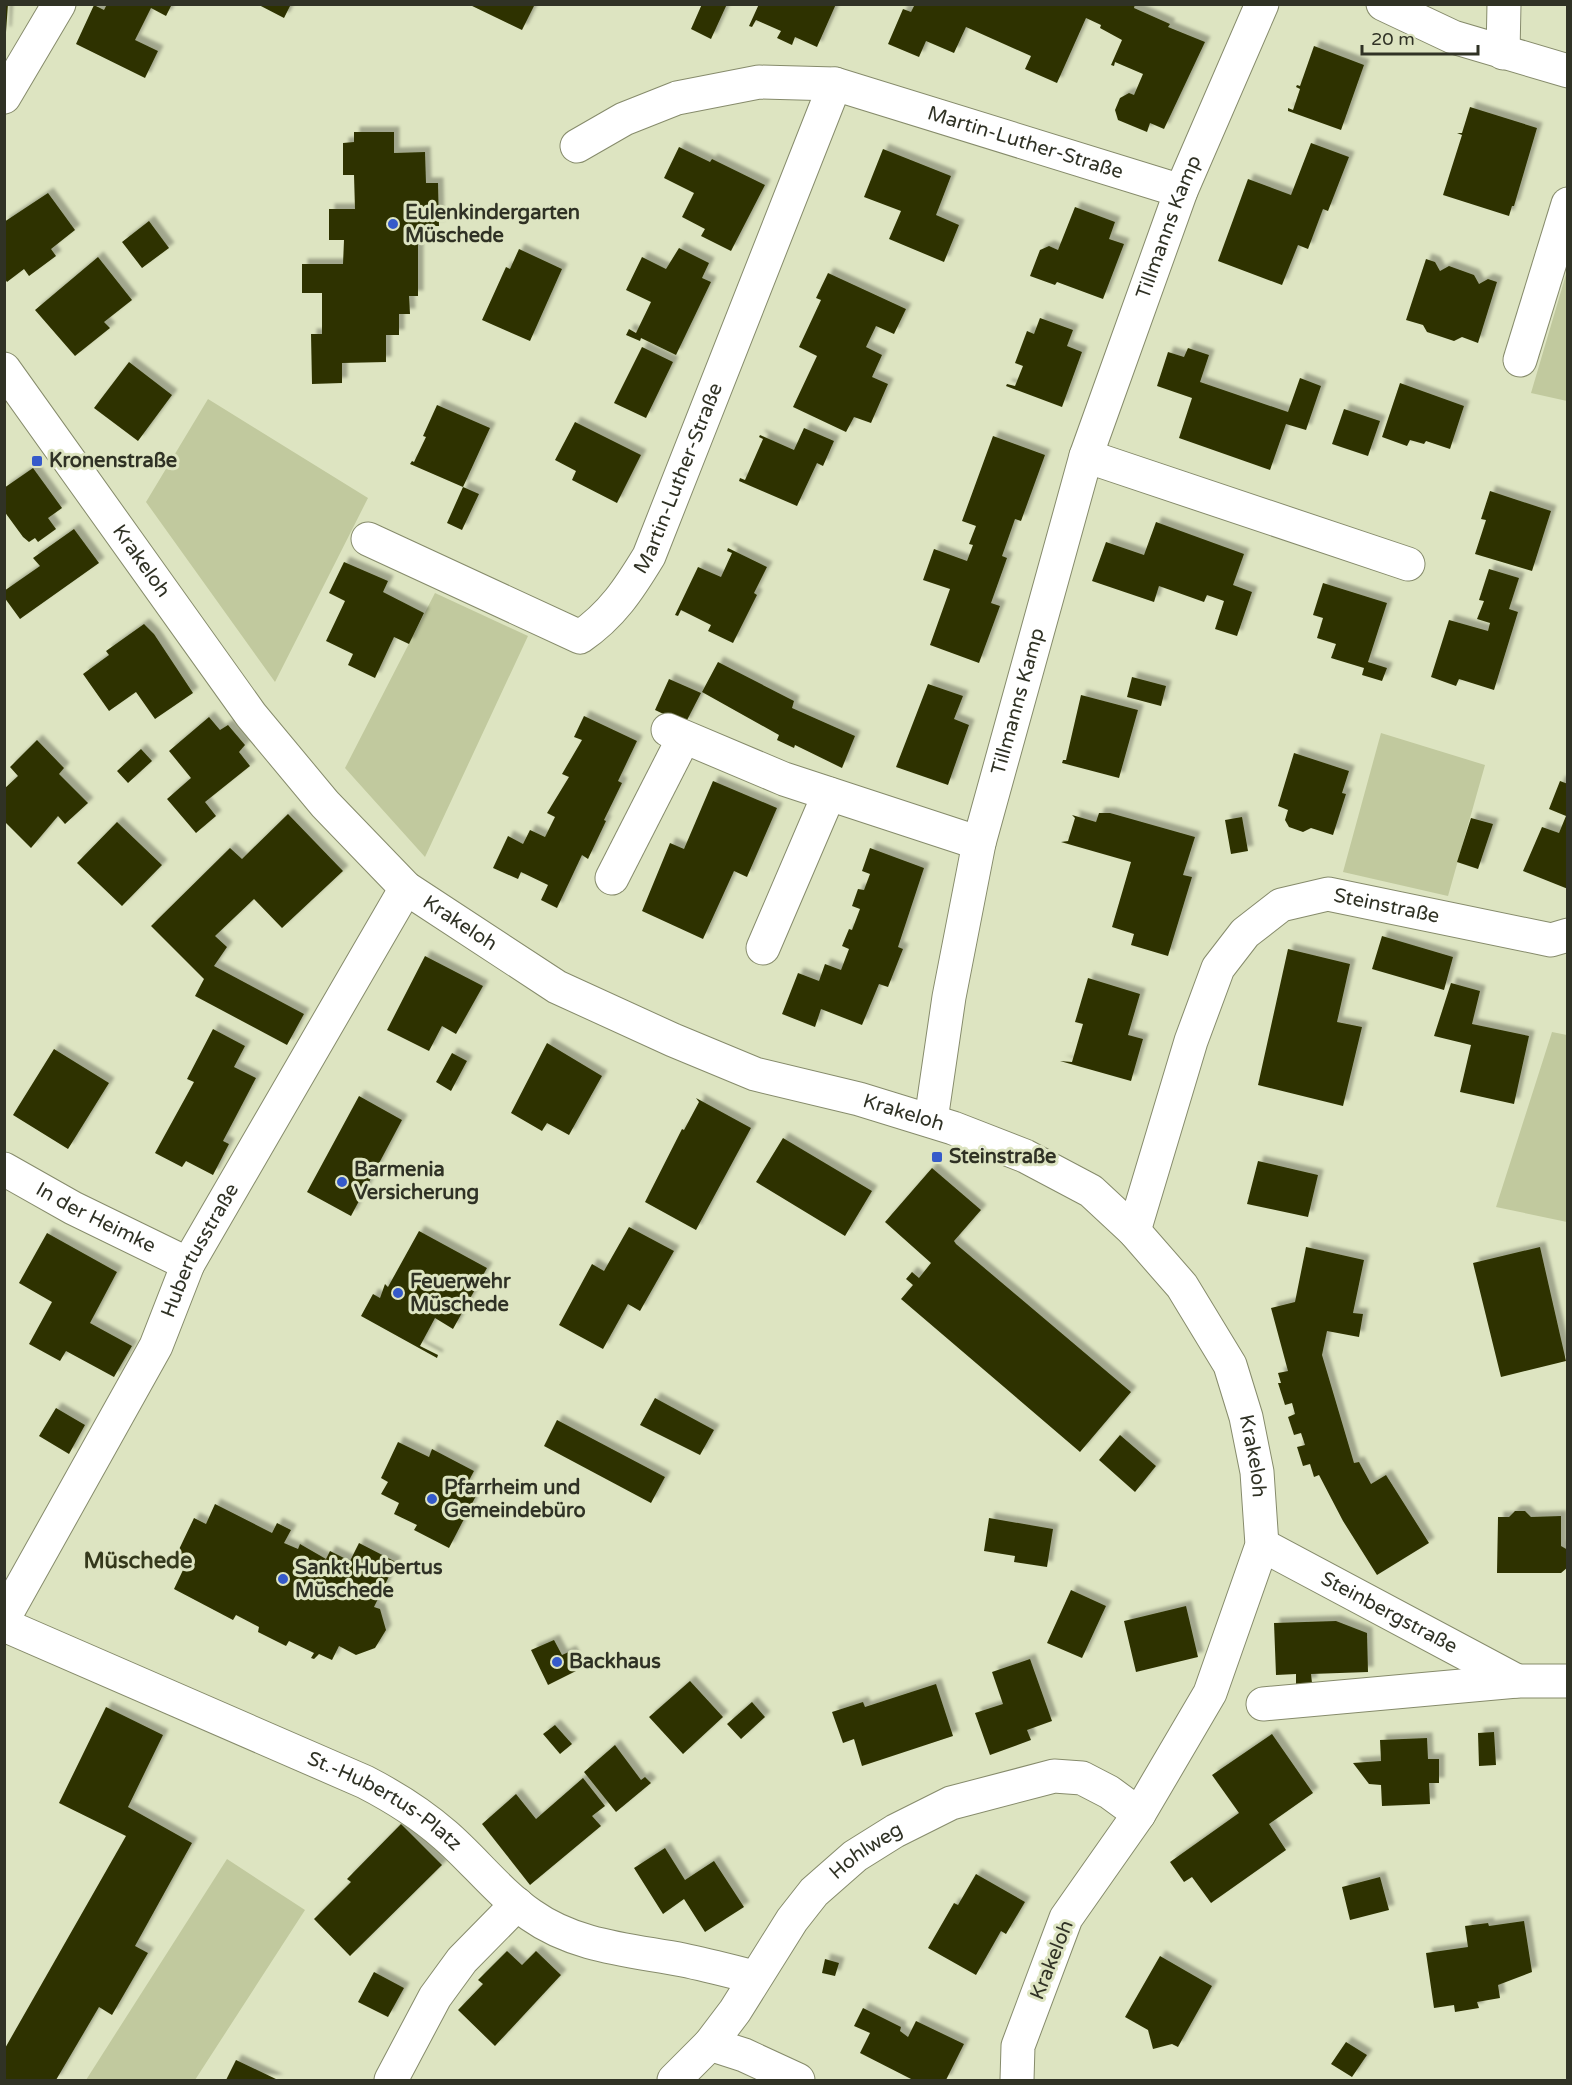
<svg xmlns="http://www.w3.org/2000/svg" width="1572" height="2085" font-family="'Varela Round',sans-serif">
<style>
.green{fill:#c1c99e}
.building{fill:#2e3305;filter:url(#shadow)}
.lines{fill:none;stroke-linecap:round;stroke-linejoin:round}
.minor-casing{stroke:#868b6b;stroke-width:35}
.tertiary-casing{stroke:#868b6b;stroke-width:35}
.minor{stroke:#fff;stroke-width:33}
.tertiary{stroke:#fff;stroke-width:33}
.poi-dot{fill:#355aca;stroke:#dde4c1;stroke-width:2}
.labels{text-anchor:middle;dominant-baseline:central;stroke-width:6;stroke-linejoin:round;paint-order:stroke}
.street-label{font-size:20px;fill:#303225;stroke:#dde4c1}
.poi-label{font-size:20px;font-weight:bold;fill:#303225;stroke:#dde4c1;text-anchor:start}
.quarter-label{font-size:22px;font-weight:bold;fill:#35391c;stroke:#dde4c1}
</style>
<defs>
<filter id="shadow"><feDropShadow dx="5.5" dy="-5.5" stdDeviation="1.5" flood-color="#0004"/></filter>
</defs>
<rect width="100%" height="100%" fill="#dde4c1"/>
<path class="green" d="M 1567,271 L 1567,401 L 1531,393 Z
M 208,399 L 368,498 L 275,682 L 146,502 Z
M 435,593 L 528,636 L 425,857 L 345,768 Z
M 1381,733 L 1485,765 L 1448,896 L 1343,872 Z
M 1552,1032 L 1567,1035 L 1567,1222 L 1496,1207 Z
M 227,1859 L 305,1910 L 195,2080 L 86,2080 Z"/>
<path class="building" d="M 4,4 L 8,4 L 6,32 L 4,32 Z
M 107,4 L 172,4 L 166,16 L 151,8 L 135,40 L 158,51 L 145,78 L 76,44 L 94,5 L 104,10 Z
M 257,4 L 291,4 L 284,18 Z
M 468,4 L 535,4 L 522,30 Z
M 702,4 L 727,4 L 711,39 L 691,29 Z
M 759,4 L 836,4 L 817,47 L 795,37 L 792,45 L 777,38 L 781,31 L 756,20 L 752,27 L 749,26 Z
M 915,4 L 1135,4 L 1134,8 L 1170,24 L 1168,27 L 1205,42 L 1164,129 L 1150,123 L 1147,132 L 1118,120 L 1115,110 L 1120,98 L 1129,93 L 1134,95 L 1143,74 L 1115,62 L 1114,66 L 1111,65 L 1122,40 L 1100,28 L 1101,25 L 1086,18 L 1057,83 L 1025,69 L 1031,56 L 966,27 L 954,53 L 926,41 L 919,57 L 888,44 L 903,9 L 911,12 Z
M 1314,46 L 1364,65 L 1341,130 L 1288,111 L 1288,108 L 1293,110 L 1300,89 L 1296,87 L 1297,85 L 1300,86 Z
M 1470,107 L 1537,128 L 1514,206 L 1512,206 L 1509,216 L 1443,195 L 1462,135 L 1457,133 L 1462,133 Z
M 354,132 L 394,132 L 394,153 L 425,152 L 426,183 L 438,183 L 439,226 L 418,226 L 418,296 L 409,296 L 410,314 L 399,314 L 399,335 L 386,335 L 386,362 L 342,363 L 342,383 L 312,384 L 311,334 L 322,334 L 322,293 L 302,293 L 302,264 L 343,264 L 344,240 L 329,240 L 329,209 L 355,209 L 354,175 L 343,175 L 343,143 L 354,142 Z
M 1311,143 L 1349,157 L 1328,211 L 1323,209 L 1308,249 L 1298,245 L 1282,285 L 1218,261 L 1248,179 L 1291,195 Z
M 679,147 L 710,162 L 712,159 L 765,185 L 731,251 L 701,236 L 705,229 L 682,217 L 694,193 L 664,178 Z
M 883,149 L 951,176 L 936,215 L 959,225 L 944,262 L 889,239 L 901,211 L 864,197 Z
M 48,193 L 75,230 L 51,249 L 56,256 L 29,276 L 24,269 L 7,282 L 4,278 L 4,222 Z
M 1075,207 L 1115,222 L 1109,239 L 1124,244 L 1103,299 L 1057,282 L 1055,285 L 1030,276 L 1040,250 L 1049,246 L 1058,250 Z
M 149,221 L 169,248 L 142,268 L 122,242 Z
M 679,248 L 709,263 L 702,278 L 711,282 L 676,355 L 641,338 L 640,341 L 626,335 L 629,329 L 636,333 L 651,302 L 626,290 L 642,257 L 666,269 Z
M 519,249 L 562,269 L 530,341 L 482,320 L 506,267 L 510,269 Z
M 98,257 L 132,300 L 104,322 L 110,328 L 75,356 L 35,310 Z
M 1426,259 L 1435,262 L 1440,271 L 1449,266 L 1474,275 L 1479,284 L 1488,279 L 1497,282 L 1478,343 L 1462,337 L 1454,341 L 1427,332 L 1423,325 L 1406,320 Z
M 828,273 L 906,309 L 894,334 L 876,326 L 866,347 L 882,355 L 872,377 L 888,384 L 871,423 L 854,417 L 846,432 L 793,407 L 817,356 L 799,347 L 821,300 L 816,298 Z
M 1040,318 L 1073,330 L 1067,346 L 1082,352 L 1062,407 L 1006,386 L 1007,384 L 1015,386 L 1023,366 L 1015,363 L 1027,331 L 1034,334 Z
M 642,347 L 673,362 L 646,418 L 614,403 Z
M 1188,348 L 1209,355 L 1200,382 L 1288,412 L 1300,378 L 1321,386 L 1306,430 L 1286,424 L 1270,470 L 1179,438 L 1192,398 L 1157,386 L 1168,352 L 1184,357 Z
M 129,362 L 172,395 L 138,441 L 94,408 Z
M 1400,383 L 1464,406 L 1450,449 L 1426,441 L 1424,444 L 1410,440 L 1407,446 L 1382,437 Z
M 437,405 L 490,428 L 463,487 L 410,464 L 412,461 L 414,462 L 426,437 L 423,436 Z
M 1344,409 L 1380,421 L 1368,456 L 1332,444 Z
M 575,422 L 641,455 L 617,503 L 572,480 L 576,471 L 555,460 Z
M 804,428 L 834,441 L 823,466 L 817,463 L 797,506 L 739,481 L 740,478 L 745,480 L 763,439 L 759,437 L 760,435 L 794,450 Z
M 993,436 L 1045,455 L 1021,521 L 1015,519 L 1002,556 L 1007,558 L 991,603 L 1000,606 L 979,663 L 930,645 L 950,589 L 923,580 L 934,549 L 967,561 L 973,545 L 969,544 L 976,526 L 962,521 Z
M 33,468 L 62,508 L 48,518 L 56,529 L 38,542 L 35,538 L 29,542 L 23,537 L 4,511 L 4,488 Z
M 463,487 L 479,494 L 462,530 L 447,523 Z
M 1490,491 L 1551,511 L 1532,571 L 1475,554 L 1486,520 L 1481,519 Z
M 1156,522 L 1244,554 L 1233,585 L 1252,592 L 1237,636 L 1215,629 L 1224,601 L 1207,595 L 1204,602 L 1159,586 L 1154,602 L 1092,581 L 1106,542 L 1144,555 Z
M 74,529 L 99,563 L 20,619 L 4,597 L 4,591 L 40,566 L 33,558 Z
M 728,548 L 767,567 L 754,593 L 757,595 L 733,643 L 708,631 L 711,625 L 681,610 L 678,616 L 675,615 L 698,567 L 721,577 L 732,553 L 727,551 Z
M 344,562 L 388,581 L 383,592 L 424,613 L 409,644 L 394,637 L 375,678 L 348,665 L 353,654 L 326,641 L 345,601 L 329,593 Z
M 1489,569 L 1519,578 L 1509,609 L 1518,612 L 1494,690 L 1459,679 L 1456,686 L 1431,677 L 1449,620 L 1488,631 L 1490,623 L 1477,619 L 1484,601 L 1479,600 Z
M 1323,583 L 1387,603 L 1368,662 L 1387,668 L 1382,681 L 1362,675 L 1364,668 L 1331,658 L 1336,644 L 1317,638 L 1323,618 L 1313,615 Z
M 144,624 L 154,634 L 193,693 L 155,719 L 136,692 L 109,711 L 83,674 L 109,655 L 106,651 Z
M 718,662 L 794,701 L 792,708 L 855,736 L 842,768 L 795,745 L 794,748 L 777,740 L 779,735 L 702,692 Z
M 1132,677 L 1166,686 L 1161,706 L 1127,697 Z
M 669,679 L 701,693 L 685,724 L 655,710 Z
M 928,684 L 963,696 L 954,719 L 969,725 L 948,785 L 896,767 Z
M 1081,695 L 1138,710 L 1119,778 L 1062,763 L 1063,760 L 1066,760 Z
M 584,716 L 637,741 L 618,781 L 622,783 L 604,820 L 606,821 L 588,859 L 582,855 L 557,908 L 541,900 L 548,885 L 521,872 L 518,879 L 493,868 L 508,836 L 523,844 L 530,830 L 545,837 L 555,817 L 547,813 L 569,777 L 562,774 L 582,740 L 574,737 Z
M 209,717 L 220,730 L 228,725 L 245,745 L 239,752 L 250,766 L 205,802 L 216,816 L 196,833 L 167,799 L 191,778 L 169,751 Z
M 37,740 L 64,768 L 59,774 L 88,803 L 65,824 L 58,816 L 31,848 L 4,821 L 4,789 L 18,776 L 10,767 Z
M 141,749 L 152,761 L 128,783 L 117,771 Z
M 1294,753 L 1349,771 L 1342,793 L 1346,794 L 1333,835 L 1311,828 L 1303,832 L 1289,827 L 1285,820 L 1288,810 L 1278,806 Z
M 713,781 L 777,808 L 747,877 L 734,871 L 703,939 L 642,911 L 670,843 L 684,849 Z
M 1560,781 L 1568,784 L 1568,889 L 1523,871 L 1542,827 L 1559,833 L 1566,816 L 1549,809 Z
M 1099,813 L 1110,813 L 1195,837 L 1183,875 L 1192,877 L 1168,956 L 1131,945 L 1134,934 L 1112,927 L 1131,862 L 1061,842 L 1068,841 L 1075,818 L 1072,815 L 1096,822 Z
M 288,814 L 343,871 L 282,928 L 254,899 L 215,936 L 227,947 L 214,966 L 304,1014 L 287,1045 L 195,996 L 204,979 L 151,926 L 230,848 L 242,859 Z
M 1242,817 L 1248,851 L 1231,854 L 1225,820 Z
M 1471,818 L 1493,824 L 1478,869 L 1457,862 Z
M 117,822 L 162,865 L 122,906 L 77,863 Z
M 870,848 L 924,868 L 898,947 L 903,949 L 888,987 L 879,984 L 862,1025 L 821,1009 L 815,1027 L 782,1014 L 798,973 L 819,981 L 825,964 L 841,970 L 849,949 L 842,946 L 849,929 L 852,930 L 860,909 L 852,906 L 858,889 L 864,890 L 870,874 L 862,871 Z
M 1382,936 L 1453,957 L 1444,990 L 1372,969 Z
M 1288,949 L 1350,964 L 1337,1022 L 1362,1027 L 1343,1106 L 1258,1085 Z
M 425,956 L 483,986 L 456,1034 L 442,1026 L 429,1051 L 387,1030 Z
M 1088,978 L 1140,994 L 1128,1035 L 1143,1039 L 1131,1081 L 1060,1061 L 1072,1062 L 1083,1024 L 1075,1022 Z
M 1451,983 L 1480,991 L 1472,1024 L 1529,1036 L 1514,1104 L 1460,1092 L 1471,1045 L 1434,1036 Z
M 213,1029 L 245,1046 L 234,1067 L 256,1078 L 223,1141 L 229,1144 L 213,1175 L 186,1161 L 182,1167 L 155,1153 L 194,1082 L 187,1079 Z
M 547,1043 L 602,1076 L 569,1135 L 547,1123 L 542,1131 L 511,1113 Z
M 54,1049 L 109,1083 L 68,1149 L 13,1115 Z
M 452,1053 L 467,1061 L 451,1091 L 436,1082 Z
M 359,1096 L 402,1120 L 351,1216 L 307,1192 Z
M 696,1098 L 751,1128 L 696,1230 L 645,1202 L 682,1129 L 684,1130 L 699,1102 Z
M 783,1138 L 872,1191 L 845,1236 L 756,1182 Z
M 1258,1161 L 1318,1175 L 1308,1217 L 1247,1204 Z
M 932,1168 L 981,1210 L 954,1241 L 956,1244 L 1131,1392 L 1080,1452 L 901,1299 L 913,1285 L 906,1279 L 912,1272 L 919,1278 L 931,1263 L 885,1222 Z
M 629,1227 L 674,1251 L 640,1311 L 628,1304 L 603,1349 L 559,1325 L 592,1264 L 604,1271 Z
M 419,1231 L 487,1268 L 453,1329 L 435,1318 L 420,1346 L 438,1355 L 437,1358 L 361,1316 L 373,1294 L 380,1298 L 385,1284 L 388,1287 Z
M 47,1233 L 117,1272 L 90,1323 L 132,1346 L 114,1377 L 66,1351 L 60,1361 L 29,1344 L 52,1302 L 19,1283 Z
M 1306,1247 L 1364,1260 L 1353,1313 L 1363,1314 L 1359,1337 L 1327,1331 L 1322,1355 L 1354,1463 L 1359,1462 L 1371,1484 L 1386,1475 L 1429,1543 L 1377,1575 L 1343,1521 L 1319,1475 L 1314,1477 L 1310,1464 L 1303,1466 L 1297,1447 L 1305,1445 L 1301,1433 L 1294,1435 L 1288,1417 L 1295,1414 L 1292,1403 L 1285,1405 L 1278,1383 L 1281,1383 L 1278,1373 L 1288,1371 L 1271,1308 L 1295,1302 Z
M 1540,1247 L 1566,1361 L 1501,1377 L 1473,1263 Z
M 655,1398 L 714,1430 L 700,1455 L 640,1425 Z
M 56,1408 L 85,1425 L 69,1454 L 39,1436 Z
M 557,1420 L 665,1477 L 651,1503 L 544,1446 Z
M 1120,1435 L 1156,1466 L 1135,1492 L 1099,1460 Z
M 398,1442 L 429,1457 L 432,1449 L 474,1471 L 465,1488 L 477,1494 L 449,1548 L 414,1530 L 417,1525 L 394,1514 L 399,1503 L 381,1494 L 388,1482 L 381,1478 Z
M 215,1504 L 272,1533 L 277,1523 L 291,1530 L 284,1543 L 298,1549 L 300,1544 L 326,1559 L 330,1551 L 350,1561 L 359,1543 L 396,1562 L 374,1607 L 380,1609 L 386,1630 L 375,1648 L 356,1655 L 339,1646 L 332,1660 L 319,1654 L 314,1659 L 311,1658 L 314,1653 L 289,1641 L 286,1646 L 258,1632 L 259,1627 L 236,1615 L 233,1620 L 174,1589 L 183,1570 L 172,1564 L 194,1518 L 206,1524 Z
M 1515,1511 L 1525,1511 L 1531,1517 L 1561,1516 L 1561,1546 L 1568,1550 L 1568,1567 L 1561,1573 L 1497,1573 L 1498,1517 L 1509,1517 Z
M 989,1518 L 1053,1529 L 1047,1567 L 1014,1562 L 1015,1556 L 984,1551 Z
M 1071,1590 L 1106,1606 L 1082,1658 L 1047,1643 Z
M 1186,1606 L 1198,1657 L 1136,1672 L 1124,1621 Z
M 1336,1621 L 1367,1633 L 1368,1672 L 1311,1674 L 1312,1683 L 1296,1684 L 1296,1674 L 1276,1675 L 1274,1623 Z
M 554,1640 L 562,1655 L 571,1651 L 580,1669 L 548,1685 L 531,1650 Z
M 1030,1659 L 1052,1721 L 1027,1730 L 1031,1740 L 990,1755 L 975,1713 L 1003,1704 L 992,1672 Z
M 690,1681 L 723,1717 L 683,1754 L 649,1717 Z
M 936,1684 L 953,1736 L 862,1766 L 854,1739 L 843,1743 L 832,1712 L 863,1702 L 865,1707 Z
M 752,1702 L 765,1717 L 741,1739 L 727,1724 Z
M 106,1707 L 163,1735 L 128,1807 L 192,1843 L 135,1946 L 148,1953 L 112,2015 L 99,2007 L 56,2080 L 4,2080 L 4,2050 L 126,1836 L 59,1803 Z
M 555,1725 L 572,1744 L 560,1754 L 543,1734 Z
M 1494,1732 L 1496,1765 L 1479,1766 L 1478,1733 Z
M 1272,1734 L 1313,1793 L 1269,1824 L 1286,1850 L 1211,1903 L 1192,1877 L 1184,1882 L 1170,1862 L 1239,1813 L 1212,1775 Z
M 1427,1738 L 1428,1759 L 1439,1759 L 1439,1783 L 1429,1783 L 1430,1804 L 1382,1806 L 1381,1785 L 1369,1784 L 1353,1763 L 1381,1761 L 1380,1740 Z
M 615,1745 L 641,1780 L 645,1777 L 651,1783 L 616,1812 L 584,1772 Z
M 583,1778 L 605,1806 L 592,1816 L 601,1826 L 530,1885 L 482,1824 L 516,1794 L 536,1819 Z
M 401,1824 L 442,1865 L 350,1956 L 314,1919 L 351,1882 L 347,1879 Z
M 665,1848 L 685,1880 L 714,1861 L 744,1907 L 705,1932 L 684,1899 L 663,1914 L 634,1868 Z
M 976,1874 L 1025,1902 L 1006,1934 L 1001,1931 L 976,1975 L 928,1948 L 954,1903 L 958,1905 Z
M 1380,1877 L 1389,1910 L 1350,1920 L 1342,1887 Z
M 1524,1921 L 1532,1972 L 1498,1985 L 1500,1998 L 1477,2002 L 1479,2008 L 1455,2012 L 1454,2005 L 1434,2008 L 1426,1953 L 1468,1947 L 1465,1926 L 1488,1923 L 1489,1926 Z
M 507,1951 L 522,1965 L 536,1951 L 561,1975 L 495,2046 L 458,2010 L 483,1984 L 478,1980 Z
M 1160,1956 L 1212,1986 L 1178,2047 L 1172,2044 L 1153,2049 L 1148,2030 L 1125,2017 Z
M 825,1959 L 839,1963 L 835,1976 L 822,1973 Z
M 374,1972 L 404,1988 L 388,2017 L 358,2002 Z
M 863,2008 L 901,2027 L 900,2031 L 908,2037 L 916,2021 L 964,2044 L 946,2080 L 913,2080 L 860,2053 L 870,2033 L 854,2026 Z
M 1346,2042 L 1367,2055 L 1352,2077 L 1331,2064 Z
M 236,2060 L 278,2080 L 226,2080 Z"/>
<g class="lines">
<g class="minor-casing">
<g id="minor">
<path d="M 1383,4 L 1453,37 L 1568,71"/>
<path d="M 1503,53 L 1504,4"/>
<path d="M 4,97 L 59,4"/>
<path id="s1" d="M 577,146 L 624,119 L 677,98 L 759,82 L 835,84 L 1181,191"/>
<path d="M 1520,360 L 1568,204"/>
<path d="M 1086,456 L 1408,564"/>
<path id="s2" d="M 368,539 L 580,637 C 612,615 629,589 649,556 L 835,84"/>
<path d="M 668,730 L 784,779 L 979,843"/>
<path d="M 612,878 L 683,739"/>
<path d="M 763,948 L 829,794"/>
<path id="s3" d="M 931,1120 L 949,997 L 979,843 L 1086,456 L 1181,191 L 1262,4"/>
<path id="s4" d="M 4,1169 L 73,1208 L 188,1264"/>
<path id="s5" d="M 1134,1231 L 1191,1041 L 1218,968 L 1245,933 L 1281,905 L 1328,894 L 1551,940 L 1568,935"/>
<path id="s6" d="M 1262,1545 L 1517,1681"/>
<path id="s7" d="M 4,1618 L 156,1346 L 188,1264 L 406,888"/>
<path id="s8" d="M 4,1625 L 365,1782 C 394,1797 420,1813 445,1835 C 474,1860 499,1893 531,1915 C 576,1947 631,1950 683,1960 C 707,1965 730,1971 754,1977"/>
<path d="M 1263,1704 L 1517,1681 L 1568,1681"/>
<path d="M 710,2044 L 744,2055 L 798,2080"/>
<path d="M 391,2080 L 435,1997 L 462,1960 L 517,1904"/>
<path id="s9" d="M 674,2080 L 710,2044 L 735,2011 L 792,1920 L 814,1892 L 855,1856 L 895,1831 L 951,1803 L 1054,1776 L 1082,1778 L 1109,1792 L 1139,1814"/>
</g>
</g>
<g class="tertiary-casing">
<g id="tertiary">
<path id="s10" d="M 4,369 L 251,715 L 325,804 L 406,888 L 557,987 L 673,1040 L 755,1074 L 859,1099 L 953,1128 L 1025,1156 L 1091,1191 L 1134,1231 L 1182,1286 L 1230,1365 L 1246,1417 L 1257,1472 L 1262,1545 L 1210,1693 L 1139,1814 L 1066,1918 L 1018,2046 L 1017,2080"/>
</g>
</g>
<use href="#minor" class="minor"/>
<use href="#tertiary" class="tertiary"/>
</g>
<g class="poi-dot">
<circle cx="393" cy="224" r="6"/>
<rect x="31" y="455" width="12" height="12" rx="3"/>
<rect x="931" y="1151" width="12" height="12" rx="3"/>
<circle cx="342" cy="1182" r="6"/>
<circle cx="398" cy="1293" r="6"/>
<circle cx="432" cy="1499" r="6"/>
<circle cx="283" cy="1579" r="6"/>
<circle cx="557" cy="1662" r="6"/>
</g>
<g class="labels">
<g class="street-label">
<text stroke="none"><textPath href="#s1" startOffset="470">Martin-Luther-Straße</textPath></text>
<text stroke="none"><textPath href="#s3" startOffset="926">Tillmanns Kamp</textPath></text>
<text stroke="none"><textPath href="#s2" startOffset="424">Martin-Luther-Straße</textPath></text>
<text stroke="none"><textPath href="#s10" startOffset="236">Krakeloh</textPath></text>
<text stroke="none"><textPath href="#s3" startOffset="428">Tillmanns Kamp</textPath></text>
<text stroke="none"><textPath href="#s5" startOffset="474">Steinstraße</textPath></text>
<text stroke="none"><textPath href="#s10" startOffset="722">Krakeloh</textPath></text>
<text stroke="none"><textPath href="#s10" startOffset="1208">Krakeloh</textPath></text>
<text stroke="none"><textPath href="#s4" startOffset="104">In der Heimke</textPath></text>
<text stroke="none"><textPath href="#s7" startOffset="417">Hubertusstraße</textPath></text>
<text stroke="none"><textPath href="#s10" startOffset="1730">Krakeloh</textPath></text>
<text stroke="none"><textPath href="#s6" startOffset="144">Steinbergstraße</textPath></text>
<text stroke="none"><textPath href="#s8" startOffset="420">St.-Hubertus-Platz</textPath></text>
<text stroke="none"><textPath href="#s9" startOffset="302">Hohlweg</textPath></text>
<text transform="translate(1052 1960) rotate(-68)">Krakeloh</text>
</g>
<g class="poi-label">
<text x="405" y="213">Eulenkindergarten<tspan x="405" dy="23">Müschede</tspan></text>
<text x="49" y="461">Kronenstraße</text>
<text x="949" y="1157">Steinstraße</text>
<text x="354" y="1170">Barmenia<tspan x="354" dy="23">Versicherung</tspan></text>
<text x="410" y="1282">Feuerwehr<tspan x="410" dy="23">Müschede</tspan></text>
<text x="444" y="1488">Pfarrheim und<tspan x="444" dy="23">Gemeindebüro</tspan></text>
<text x="295" y="1568">Sankt Hubertus<tspan x="295" dy="23">Müschede</tspan></text>
<text x="569" y="1662">Backhaus</text>
</g>
<g class="quarter-label">
<text x="138" y="1561">Müschede</text>
</g>
</g>
<rect width="1572" height="2085" fill="none" stroke="#303225" stroke-width="12"/>
<path d="M1362 45v9h116v-9" fill="none" stroke="#303225" stroke-width="3"/>
<text x="1371" y="45" font-size="18" fill="#303225" stroke="#dde4c1" stroke-width="4.5" paint-order="stroke">20 m</text>
</svg>
